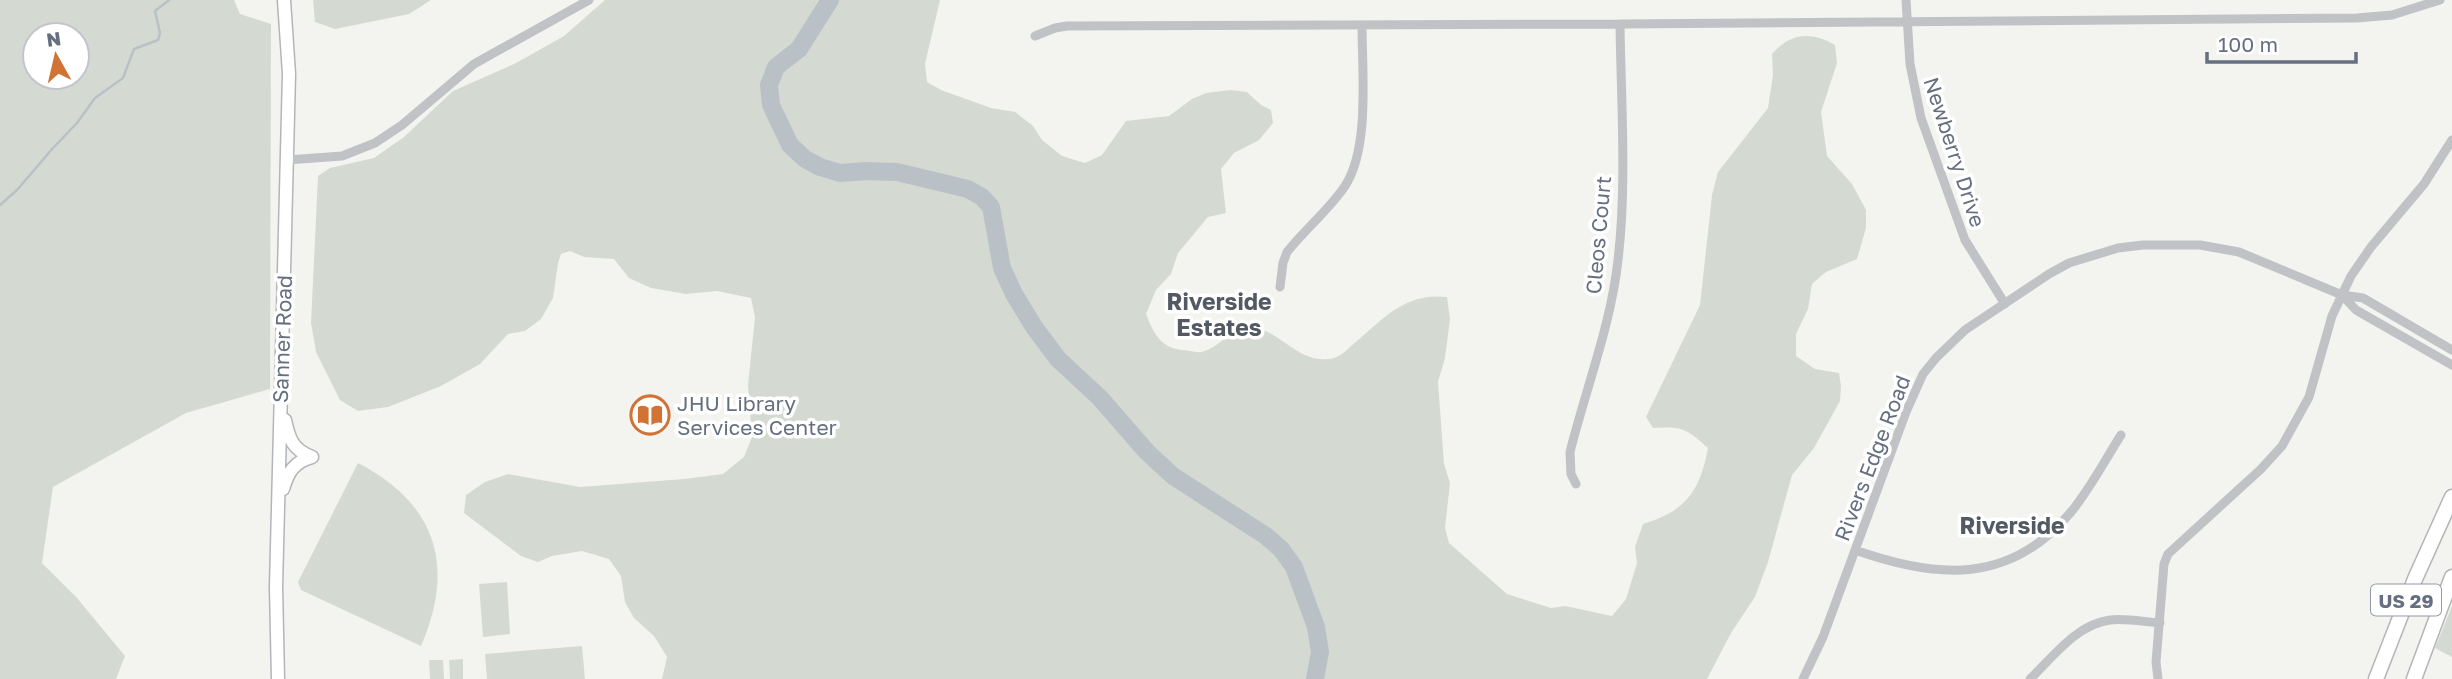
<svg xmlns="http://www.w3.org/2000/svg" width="2452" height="679" font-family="'Golos Text',sans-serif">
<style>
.green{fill:#d4dad2;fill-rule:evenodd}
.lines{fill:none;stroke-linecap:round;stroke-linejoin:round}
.stream{stroke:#b9c1c7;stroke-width:2.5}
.river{stroke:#b9c1c7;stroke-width:18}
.secondary-casing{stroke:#b2b5ba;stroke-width:15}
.trunk-casing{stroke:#b2b4b8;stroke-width:17}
.minor{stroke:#c0c2c6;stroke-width:9}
.secondary{stroke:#fff;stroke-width:12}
.trunk{stroke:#fff;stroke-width:14}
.labels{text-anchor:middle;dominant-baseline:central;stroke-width:7;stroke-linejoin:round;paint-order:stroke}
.shield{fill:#fff;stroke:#949aa5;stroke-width:2}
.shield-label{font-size:19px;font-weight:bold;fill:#666f7f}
.street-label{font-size:21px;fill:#666f7f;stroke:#fff}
.poi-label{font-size:21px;fill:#666f7f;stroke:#fff;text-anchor:start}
.neighbourhood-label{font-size:23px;font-weight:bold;fill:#535a64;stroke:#fff}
</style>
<rect width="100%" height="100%" fill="#f3f4f0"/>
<path class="green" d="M 0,0 L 234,0 L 240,14 L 271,24 L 270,389 L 186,413 L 53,487 L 42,563 L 77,598 L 125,656 L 116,679 L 0,679 ZM 35,35 L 77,35 L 77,77 L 35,77 Z
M 313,0 L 431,0 L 409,14 L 335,29 L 315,22 Z
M 605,0 L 940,0 L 925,64 L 927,82 L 941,90 L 991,108 L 1015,112 L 1033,126 L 1042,140 L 1062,156 L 1085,163 L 1102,155 L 1126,121 L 1169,116 L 1192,99 L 1206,93 L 1230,90 L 1247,92 L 1261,105 L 1271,110 L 1273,123 L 1259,140 L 1234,153 L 1221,169 L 1226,213 L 1208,217 L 1178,253 L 1171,274 L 1156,290 L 1146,314 C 1153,332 1160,347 1181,350 C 1187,350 1196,353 1202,352 C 1222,346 1233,325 1255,328 C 1281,332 1298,362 1328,359 C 1337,359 1345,352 1351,346 C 1383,320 1403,292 1447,297 L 1450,319 L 1445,358 L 1438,382 L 1444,464 L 1450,483 L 1445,528 L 1449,543 L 1507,594 L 1551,608 L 1565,606 L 1612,616 L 1626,599 L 1637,563 L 1635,547 L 1643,524 C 1686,511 1700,491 1708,448 C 1686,428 1682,426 1653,428 L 1646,417 L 1700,305 L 1712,195 L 1718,172 L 1768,108 L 1773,75 L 1772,54 C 1790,33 1811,31 1835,45 L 1837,63 L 1821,112 L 1827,156 L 1852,184 L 1866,210 L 1866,228 L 1857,259 L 1826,272 L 1812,284 L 1808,309 L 1796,334 L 1796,356 L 1815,369 L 1839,373 L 1841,386 L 1840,401 L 1814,448 L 1792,475 L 1768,562 L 1755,597 L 1731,633 L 1707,679 L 662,679 L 667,657 L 654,636 L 634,618 L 625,602 L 621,576 L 609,559 L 582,551 L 552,556 L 538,562 L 521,556 L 464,513 L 466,495 L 485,482 L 508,474 L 580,487 L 684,479 L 723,474 L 744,457 L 752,437 L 748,385 L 755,317 L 751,298 L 717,291 L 686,294 L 651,288 L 629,278 L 614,259 L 584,257 L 570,251 L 561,254 L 558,263 L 553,298 L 541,319 L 525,331 L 508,334 L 480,364 L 441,386 L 388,407 L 358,411 L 340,400 L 316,352 L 311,323 L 318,176 L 330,168 L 374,158 L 404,137 L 453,91 L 516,63 L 564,36 Z
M 358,463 C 436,503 456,566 421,646 L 301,590 L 298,582 Z
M 507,582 L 510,634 L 483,637 L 479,584 Z
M 2452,606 L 2452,657 L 2435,648 Z
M 582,646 L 585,679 L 487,679 L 485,654 Z
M 463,659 L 463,679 L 450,679 L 449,660 Z
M 429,660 L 443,660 L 444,679 L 430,679 Z"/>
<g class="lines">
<path class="stream" d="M 0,205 L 17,190 L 53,148 L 77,123 L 95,98 L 123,78 L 134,49 L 158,40 L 160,33 L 155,11 L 169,0"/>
<path class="river" d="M 830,0 L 799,49 L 776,67 L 769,85 L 771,105 L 790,145 L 805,159 L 820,167 L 840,173 L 867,171 L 897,172 L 968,189 L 982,197 L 991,207 L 1002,268 L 1014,294 L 1034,327 L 1058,359 L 1100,398 L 1147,452 L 1173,476 L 1266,536 L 1281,549 L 1294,567 L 1316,627 L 1320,652 L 1315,679"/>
<g class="secondary-casing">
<path id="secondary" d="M 285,420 C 289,439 293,450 312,457
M 283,489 C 288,472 294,462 312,457
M 278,679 L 276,587 L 289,74 L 284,0"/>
</g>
<g class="trunk-casing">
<path id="trunk" d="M 2376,679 L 2415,579 L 2452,497
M 2414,679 L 2452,577"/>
</g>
<path class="minor" d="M 1906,0 L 1910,64 L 1921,118 L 1965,240 L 2005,304
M 1035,36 L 1055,28 L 1067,26 L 1620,24 L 2357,18 L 2392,15 L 2440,0
M 287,160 L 342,156 L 375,143 L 402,125 L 474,64 L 589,0
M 1280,287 L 1283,263 L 1287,252 C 1305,229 1329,210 1345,186 C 1370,148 1362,71 1362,25
M 2342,295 L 2356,310 L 2452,365
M 1576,484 L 1571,474 L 1570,452 C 1586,388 1611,325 1618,260 C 1627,185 1621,100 1620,24
M 1855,550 C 1937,579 2010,585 2071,512 C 2090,489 2105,460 2121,435
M 1803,679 L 1823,637 L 1906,412 L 1923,374 L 1936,358 L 1965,330 L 2049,274 L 2069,263 L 2118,248 L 2143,245 L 2200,245 L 2239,252 L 2342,295 L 2363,298 L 2452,350
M 2030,679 C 2053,657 2077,624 2110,620 C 2126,618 2144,622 2160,623
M 2158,679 L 2156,662 L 2164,564 L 2168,554 L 2261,469 L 2282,446 L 2309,397 L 2332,316 L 2351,276 L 2371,247 L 2424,184 L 2452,140"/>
<use href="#secondary" class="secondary"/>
<use href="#trunk" class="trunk"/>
</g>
<defs>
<g id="library-ring" transform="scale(2.0125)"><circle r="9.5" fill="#fff" stroke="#d17334" stroke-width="1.5"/><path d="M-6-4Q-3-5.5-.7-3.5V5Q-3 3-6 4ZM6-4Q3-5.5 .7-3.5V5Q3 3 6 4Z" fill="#d17334"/></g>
</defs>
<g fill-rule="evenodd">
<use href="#library-ring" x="650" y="415"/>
</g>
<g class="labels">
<rect class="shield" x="2371" y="584.5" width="70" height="31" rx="5"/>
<g class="shield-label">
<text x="2406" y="600">US 29</text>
</g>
<g class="street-label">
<text transform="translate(1955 152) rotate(72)">Newberry Drive</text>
<text transform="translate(1598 235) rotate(-85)">Cleos Court</text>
<text transform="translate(282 339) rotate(-88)">Sanner Road</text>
<text transform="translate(1872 458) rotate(-69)">Rivers Edge Road</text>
</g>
<g class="poi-label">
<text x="677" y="403">JHU Library<tspan x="677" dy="24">Services Center</tspan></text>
</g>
<g class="neighbourhood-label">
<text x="1219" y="301">Riverside<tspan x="1219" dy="26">Estates</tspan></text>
<text x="2012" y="525">Riverside</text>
</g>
</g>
<g transform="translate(56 56) rotate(352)"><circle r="33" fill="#ffffff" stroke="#c2c5cc" stroke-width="2"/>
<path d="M0-5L12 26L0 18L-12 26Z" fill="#d17334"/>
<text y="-10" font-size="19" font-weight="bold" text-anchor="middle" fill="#666f7f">N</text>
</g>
<path d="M2207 52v10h149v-10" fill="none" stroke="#666f7f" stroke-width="3.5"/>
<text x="2218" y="52" font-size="21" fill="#666f7f" stroke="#ffffff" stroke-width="5" paint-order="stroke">100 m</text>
</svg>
